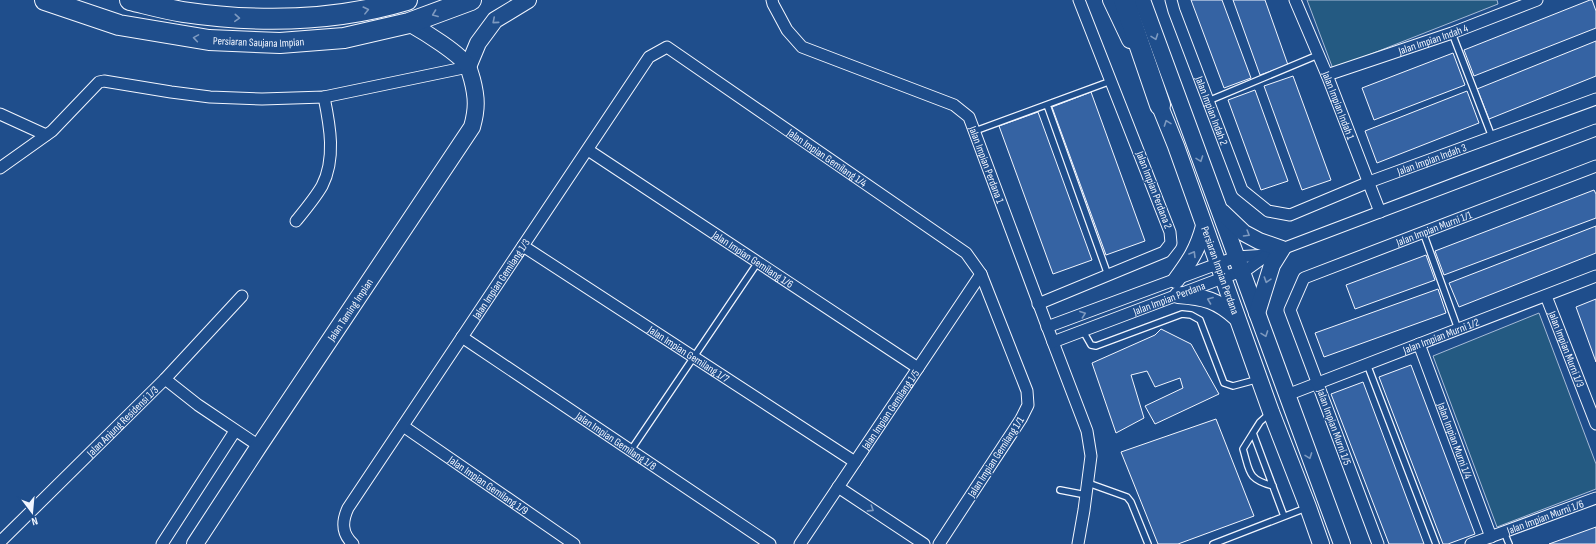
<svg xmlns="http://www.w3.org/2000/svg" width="1596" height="544" font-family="'Sofia Sans Condensed',sans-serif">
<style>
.green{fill:#245a82;stroke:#a8bbd7}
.building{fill:#3563a3;stroke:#f2f6ff}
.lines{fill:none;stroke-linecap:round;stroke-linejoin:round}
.lane-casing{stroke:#f2f6ff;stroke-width:8}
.street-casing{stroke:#f2f6ff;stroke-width:13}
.secondary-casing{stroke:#f2f6ff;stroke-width:18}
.highway-casing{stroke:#f2f6ff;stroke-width:22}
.lane{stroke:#1f4e8c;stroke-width:5.5}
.street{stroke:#1f4e8c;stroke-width:11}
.secondary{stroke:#1f4e8c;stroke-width:16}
.highway{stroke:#1f4e8c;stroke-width:20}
.oneway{stroke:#7e9ac0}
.labels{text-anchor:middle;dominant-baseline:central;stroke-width:3;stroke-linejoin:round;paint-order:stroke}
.street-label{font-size:11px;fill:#f2f6ff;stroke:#1f4e8c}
</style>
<rect width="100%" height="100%" fill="#1f4e8c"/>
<path class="green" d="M 1307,0 L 1497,0 L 1498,4 L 1333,69 Z
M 1539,313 L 1596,464 L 1596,489 L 1497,527 L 1433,356 Z"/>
<path class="building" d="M 1191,0 L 1222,0 L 1251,78 L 1224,88 Z
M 1233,0 L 1265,0 L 1288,65 L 1260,75 Z
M 1590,0 L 1592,0 L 1596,11 L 1596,28 L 1474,76 L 1464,50 Z
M 1596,41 L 1596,76 L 1489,119 L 1477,89 Z
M 1453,53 L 1465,85 L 1374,120 L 1362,88 Z
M 1293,76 L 1331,180 L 1302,190 L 1264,86 Z
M 1255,90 L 1288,181 L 1261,190 L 1228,100 Z
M 1467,91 L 1479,123 L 1377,163 L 1365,131 Z
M 1091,92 L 1145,241 L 1106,255 L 1052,107 Z
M 1038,112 L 1092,260 L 1053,274 L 999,126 Z
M 1594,190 L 1596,194 L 1596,218 L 1444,275 L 1435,251 Z
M 1596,226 L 1596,253 L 1459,307 L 1449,283 Z
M 1426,255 L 1435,280 L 1355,309 L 1346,285 Z
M 1438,289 L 1446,313 L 1324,357 L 1315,333 Z
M 1596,299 L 1596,362 L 1576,307 Z
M 1161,329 L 1191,344 L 1219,394 L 1155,424 L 1145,406 L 1183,388 L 1180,378 L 1155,387 L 1147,371 L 1131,375 L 1144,418 L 1116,433 L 1092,363 L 1155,335 Z
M 1411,365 L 1475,534 L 1448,544 L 1443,544 L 1379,377 Z
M 1363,382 L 1424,544 L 1389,544 L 1331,394 Z
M 1216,419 L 1254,516 L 1178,544 L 1158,544 L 1121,452 Z
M 1596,527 L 1596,544 L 1549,544 Z"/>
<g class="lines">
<g class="lane-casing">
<path id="lane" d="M 1452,33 L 1492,137
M 1208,101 L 1318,55
M 1047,105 L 1108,275
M 975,131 L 1111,81
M 1423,232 L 1458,329
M 1083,331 L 1091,345 L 1096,346 L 1182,314 L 1191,315 L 1200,320 L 1224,383 L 1233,386 L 1259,379
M 1367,364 L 1436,544
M 1270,413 L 1260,422 L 1253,433 L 1284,516
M 1253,433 L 1243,449 C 1250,472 1247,479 1273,486
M 631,450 L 758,262
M 1088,483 L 1127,497 L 1131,502 L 1148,544
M 1060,490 L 1086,495
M 1504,532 L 1509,544
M 1213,544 L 1306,508"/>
</g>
<g class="street-casing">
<g id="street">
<path id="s1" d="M 772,0 L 773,4 L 787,30 L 802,47 L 954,105 L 969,117 L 1053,342 L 1087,431 L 1091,456 L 1084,510 L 1078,544"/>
<path id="s2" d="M 1171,0 L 1174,11 L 1242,190 L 1268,211 L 1290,215 L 1369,182 L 1596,99"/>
<path id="s3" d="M 1295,0 L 1327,75 L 1380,212"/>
<path id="s4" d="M 1327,75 L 1452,33 L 1537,0"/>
<path d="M 0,114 L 46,135"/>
<path id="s5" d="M 588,150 L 918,368"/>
<path d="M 0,168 L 52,131 L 99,82 L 104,81 L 171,92 L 210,97 L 262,99 L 324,97 L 468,67"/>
<path d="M 296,221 C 305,210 315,198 322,186 C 336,159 330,126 324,97"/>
<path id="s6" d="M 523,246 L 855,462"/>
<path id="s7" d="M 1546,296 L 1596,424"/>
<path d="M 1038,304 L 1164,252 L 1171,243 L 1170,232 L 1079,0"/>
<path d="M 1047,327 L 1236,257 L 1267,255"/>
<path id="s8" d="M 462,337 L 770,544"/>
<path id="s9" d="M 1053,342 L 1249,268 L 1267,255 L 1282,249 L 1596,130"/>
<path id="s10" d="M 1419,344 L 1491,537"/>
<path d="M 165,379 L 198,405 L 259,446"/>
<path id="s11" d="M 1287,395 L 1596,276"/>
<path id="s12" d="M 403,426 L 574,544"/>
<path d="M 838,487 L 924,544"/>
<path id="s13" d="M 0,542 L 165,379 L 242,296"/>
<path d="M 162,544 L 235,431"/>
<path id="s14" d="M 353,544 C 341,533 342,521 348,508 L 649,57 L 667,47 L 966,253 L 981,274 L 1027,391 L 1028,405 L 1021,419 L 939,544"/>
<path id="s15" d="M 800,544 L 981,274"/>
<path id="s16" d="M 1378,544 L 1290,310 L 1304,278 L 1596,166"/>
<path id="s17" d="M 1471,544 L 1596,498"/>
</g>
</g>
<g class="secondary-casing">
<g id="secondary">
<path d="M 1111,0 L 1130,40"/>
<path d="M 1142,0 L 1342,544"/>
<path d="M 468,67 L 478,43 L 495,20 L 528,0"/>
<path id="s18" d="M 1155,94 L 1176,146 L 1271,412 L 1308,507 L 1321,544"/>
<path d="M 1222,212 L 1244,233 L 1259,241 L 1282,249 L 1272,265 L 1257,313"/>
<path d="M 1176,280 C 1190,261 1198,249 1204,226"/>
<path d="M 1178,295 C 1205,297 1217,300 1237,318"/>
<path id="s19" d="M 195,544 L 259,446 L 472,127 C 477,109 477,98 472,79 C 471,76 470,71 468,67 C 461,54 423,31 409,23"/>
</g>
</g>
<g class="highway-casing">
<g id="highway">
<path id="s20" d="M 45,0 L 119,25 L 209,40 L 280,43 L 344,38 L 409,23 L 471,0"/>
<path d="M 130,0 C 147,4 165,9 183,12 C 258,23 334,22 407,0"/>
<path d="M 1124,0 L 1160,105"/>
</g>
</g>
<use href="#lane" class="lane"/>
<use href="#street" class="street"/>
<use href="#secondary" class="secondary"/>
<use href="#highway" class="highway"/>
</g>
<defs><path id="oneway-chevron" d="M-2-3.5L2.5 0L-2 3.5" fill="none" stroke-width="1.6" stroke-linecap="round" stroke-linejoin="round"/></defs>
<g class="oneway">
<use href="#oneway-chevron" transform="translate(366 10) rotate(-14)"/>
<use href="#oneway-chevron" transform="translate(435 14) rotate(159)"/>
<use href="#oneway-chevron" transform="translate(237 18) rotate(4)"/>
<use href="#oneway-chevron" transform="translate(495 21) rotate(139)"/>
<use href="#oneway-chevron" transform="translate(1155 37) rotate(70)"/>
<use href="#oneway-chevron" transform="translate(196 38) rotate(-171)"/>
<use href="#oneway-chevron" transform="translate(1167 123) rotate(-110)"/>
<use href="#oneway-chevron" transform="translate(1200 159) rotate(70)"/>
<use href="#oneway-chevron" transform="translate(1247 234) rotate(31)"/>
<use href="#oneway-chevron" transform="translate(1193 254) rotate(-59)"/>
<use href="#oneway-chevron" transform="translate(1267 280) rotate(108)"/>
<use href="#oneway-chevron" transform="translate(1210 300) rotate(-159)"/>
<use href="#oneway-chevron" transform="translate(1083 314) rotate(-20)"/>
<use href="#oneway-chevron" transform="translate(1265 334) rotate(70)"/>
<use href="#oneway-chevron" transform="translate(1309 456) rotate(70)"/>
<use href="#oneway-chevron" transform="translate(871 509) rotate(33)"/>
</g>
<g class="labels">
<g class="street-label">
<text stroke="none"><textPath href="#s4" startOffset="112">Jalan Impian Indah 4</textPath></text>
<text stroke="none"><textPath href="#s20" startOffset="219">Persiaran Saujana Impian</textPath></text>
<text stroke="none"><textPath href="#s3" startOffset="114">Jalan Impian Indah 1</textPath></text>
<text stroke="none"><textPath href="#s2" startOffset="118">Jalan Impian Indah 2</textPath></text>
<text stroke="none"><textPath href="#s14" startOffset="797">Jalan Impian Gemilang 1/4</textPath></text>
<text stroke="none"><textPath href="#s2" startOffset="411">Jalan Impian Indah 3</textPath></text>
<text stroke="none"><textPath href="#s1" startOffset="289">Jalan Impian Perdana 1</textPath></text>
<text transform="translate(1154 190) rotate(69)">Jalan Impian Perdana 2</text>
<text stroke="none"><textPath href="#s16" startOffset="424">Jalan Impian Murni 1/1</textPath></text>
<text stroke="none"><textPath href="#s5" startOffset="198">Jalan Impian Gemilang 1/6</textPath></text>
<text stroke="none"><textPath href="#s18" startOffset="188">Persiaran Impian Perdana</textPath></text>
<text stroke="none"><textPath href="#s14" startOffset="315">Jalan Impian Gemilang 1/3</textPath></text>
<text stroke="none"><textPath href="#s9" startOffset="124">Jalan Impian Perdana</textPath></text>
<text stroke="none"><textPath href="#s19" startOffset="281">Jalan Taming Impian</textPath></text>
<text stroke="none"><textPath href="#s11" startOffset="165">Jalan Impian Murni 1/2</textPath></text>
<text stroke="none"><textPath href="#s7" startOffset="57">Jalan Impian Murni 1/3</textPath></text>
<text stroke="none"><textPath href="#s6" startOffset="198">Jalan Impian Gemilang 1/7</textPath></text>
<text stroke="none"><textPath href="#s15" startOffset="162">Jalan Impian Gemilang 1/5</textPath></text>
<text stroke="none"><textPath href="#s13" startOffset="172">Jalan Anjung Residensi 1/3</textPath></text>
<text transform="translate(1334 427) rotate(70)">Jalan Impian Murni 1/5</text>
<text stroke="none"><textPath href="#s10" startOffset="103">Jalan Impian Murni 1/4</textPath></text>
<text stroke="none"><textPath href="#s8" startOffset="186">Jalan Impian Gemilang 1/8</textPath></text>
<text transform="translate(996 457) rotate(-57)">Jalan Impian Gemilang 1/1</text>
<text stroke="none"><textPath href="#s12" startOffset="104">Jalan Impian Gemilang 1/9</textPath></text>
<text stroke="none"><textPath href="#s17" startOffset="79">Jalan Impian Murni 1/6</textPath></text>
</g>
</g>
<g transform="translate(32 512) rotate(164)" stroke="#1f4e8c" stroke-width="3" paint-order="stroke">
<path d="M0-3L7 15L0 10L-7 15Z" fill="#f2f6ff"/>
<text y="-6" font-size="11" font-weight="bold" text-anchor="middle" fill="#f2f6ff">N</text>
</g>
</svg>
